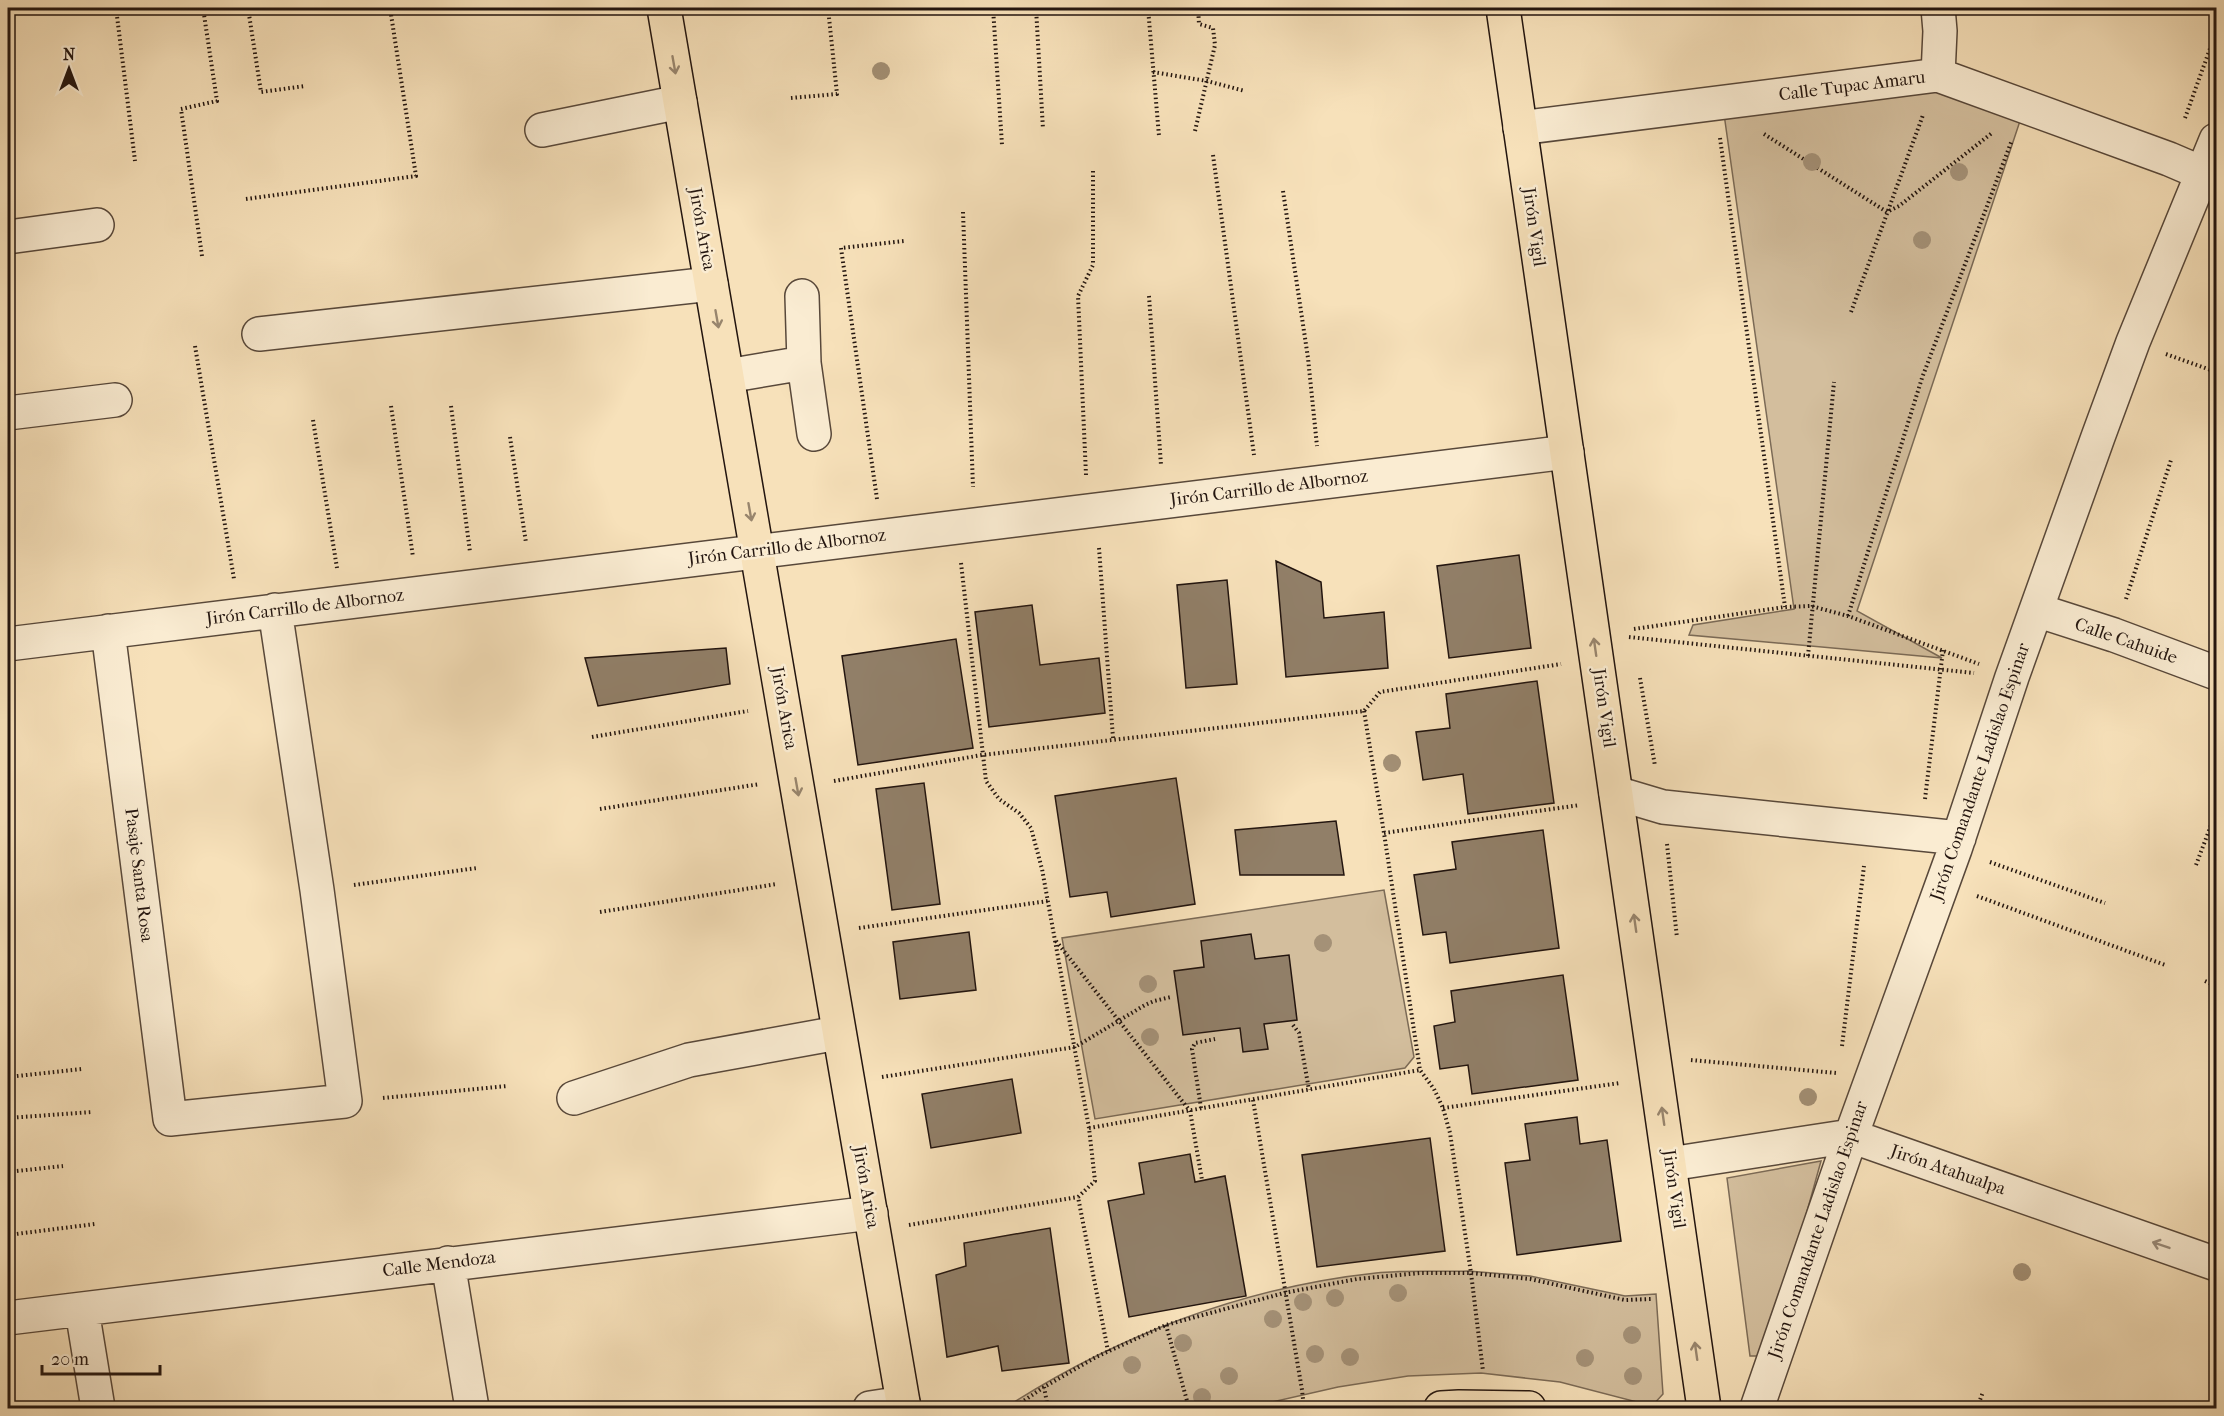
<svg xmlns="http://www.w3.org/2000/svg" width="2224" height="1416" font-family="'IM FELL French Canon',serif">
<style>
.green{fill:#d3be9d;stroke:#7b6a56;stroke-width:1.5}
.building{fill:#917f68;stroke:#23150f;stroke-width:1.5}
.lines{fill:none;stroke-linecap:round;stroke-linejoin:round}
.minor-casing{stroke:#58483a;stroke-width:36}
.major-casing{stroke:#23150f;stroke-width:36}
.path{stroke:#23150f;stroke-width:4;stroke-dasharray:1.5 3;stroke-linecap:butt}
.minor{stroke:#faecd2;stroke-width:33}
.major{stroke:#f7e1ba;stroke-width:33}
.tree{fill:#a49177}
.oneway{stroke:#98856d}
.oneway2{stroke:#998b7a}
.labels{text-anchor:middle;dominant-baseline:central;stroke-width:5;stroke-linejoin:round;paint-order:stroke}
.street-label{font-size:18px;fill:#23150f;stroke:#faecd2}
</style>
<rect width="100%" height="100%" fill="#f7e1ba"/>
<filter id="stains"><feTurbulence type="fractalNoise" baseFrequency=".00333" numOctaves="4"/><feColorMatrix values="0 0 0 0 .2 0 0 0 0 .09 0 0 0 0 .02 0 0 0 .5 -.17"/></filter>
<radialGradient id="worn" r=".72"><stop offset=".6" stop-color="#630" stop-opacity="0"/><stop offset="1" stop-color="#630" stop-opacity=".3"/></radialGradient>
<path class="green" d="M 1936,86 L 2020,121 L 1857,611 L 1942,658 L 1689,635 L 1693,625 L 1794,609 L 1724,114 Z
M 1384,890 L 1414,1057 L 1405,1068 L 1095,1119 L 1062,938 Z
M 1821,1161 L 1767,1356 L 1750,1356 L 1727,1178 Z
M 1468,1271 L 1530,1276 L 1625,1296 L 1656,1294 L 1663,1394 L 1652,1406 L 1560,1382 L 1481,1373 L 1408,1376 L 1338,1387 L 1246,1408 L 1005,1408 C 1116,1336 1244,1287 1376,1273 C 1406,1270 1438,1272 1468,1271 Z"/>
<path class="building" d="M 1519,555 L 1531,648 L 1449,658 L 1437,566 Z
M 1276,561 L 1321,582 L 1324,618 L 1384,612 L 1388,668 L 1286,677 Z
M 1227,580 L 1237,684 L 1186,688 L 1177,585 Z
M 1032,605 L 1040,665 L 1099,658 L 1105,713 L 989,727 L 975,612 Z
M 956,639 L 973,748 L 858,765 L 842,656 Z
M 726,648 L 730,684 L 598,706 L 585,658 Z
M 1537,681 L 1554,803 L 1468,814 L 1463,774 L 1423,780 L 1416,732 L 1450,728 L 1446,694 Z
M 1176,778 L 1195,904 L 1111,917 L 1107,892 L 1070,897 L 1055,796 Z
M 924,783 L 940,904 L 892,910 L 876,789 Z
M 1336,821 L 1344,875 L 1240,875 L 1235,830 Z
M 1543,830 L 1559,948 L 1450,963 L 1446,932 L 1423,935 L 1414,875 L 1456,869 L 1452,842 Z
M 969,932 L 976,990 L 900,999 L 893,942 Z
M 1251,934 L 1255,959 L 1289,955 L 1297,1020 L 1264,1024 L 1268,1049 L 1243,1052 L 1240,1028 L 1183,1035 L 1174,971 L 1204,967 L 1201,941 Z
M 1563,975 L 1578,1080 L 1472,1094 L 1468,1065 L 1440,1069 L 1434,1026 L 1455,1022 L 1451,991 Z
M 1012,1079 L 1021,1133 L 931,1148 L 922,1094 Z
M 1577,1117 L 1580,1144 L 1607,1140 L 1621,1241 L 1517,1255 L 1505,1163 L 1530,1160 L 1525,1124 Z
M 1430,1138 L 1445,1251 L 1317,1267 L 1302,1155 Z
M 1190,1154 L 1195,1182 L 1225,1176 L 1246,1296 L 1129,1317 L 1108,1201 L 1144,1194 L 1139,1163 Z
M 1050,1228 L 1069,1363 L 1002,1371 L 998,1346 L 947,1357 L 936,1275 L 966,1266 L 964,1243 Z"/>
<g class="lines">
<g class="minor-casing">
<path id="minor" d="M 1938,8 L 1940,31 L 1938,75
M 1520,128 L 1938,75 L 2169,159 L 2204,174
M 542,130 L 680,102
M 8,237 L 97,225
M 802,296 L 804,363 L 814,434
M 259,334 L 711,284
M 727,376 L 804,363
M 8,413 L 115,400
M 2036,610 L 2114,635 L 2216,673
M 108,631 L 170,1119 L 345,1101 L 317,890 L 275,610
M 8,644 L 1567,452
M 1616,793 L 1663,807 L 1959,838
M 574,1098 L 689,1060 L 838,1033
M 1670,1164 L 1851,1136 L 2216,1264
M 448,1263 L 472,1408
M 82,1310 L 98,1408
M 8,1318 L 871,1213
M 870,1408 L 903,1403
M 1757,1408 L 1851,1136 L 1955,849 L 2012,677 L 2098,437 L 2133,342 L 2216,140"/>
</g>
<g class="major-casing">
<path id="major" d="M 664,8 C 745,474 822,942 904,1408
M 1503,8 L 1704,1408
M 1441,1408 L 1459,1407 L 1529,1408"/>
</g>
<path class="path" d="M 116,8 L 135,161
M 248,8 L 261,92 L 305,86
M 993,8 L 1002,145
M 1036,8 L 1043,129
M 1148,8 L 1159,136
M 1153,72 L 1207,81 L 1245,91
M 791,98 L 837,94 L 828,8
M 2185,118 L 2216,32
M 1195,131 L 1215,45 L 1213,28 L 1199,24 L 1198,8
M 1764,134 L 1887,212 L 1899,206 L 1992,133
M 1720,138 L 1785,607
M 1213,155 L 1254,455
M 1283,191 L 1308,358 L 1317,446
M 246,199 L 416,176 L 390,8
M 963,212 L 973,487
M 202,256 L 181,109 L 217,101 L 203,8
M 1149,296 L 1161,465
M 1851,312 L 1923,115
M 195,346 L 234,579
M 2166,354 L 2216,372
M 391,406 L 413,557
M 451,406 L 470,552
M 313,420 L 337,568
M 510,437 L 526,543
M 1086,475 L 1078,296 L 1093,265 L 1093,171
M 877,499 L 841,248 L 904,241
M 1099,548 L 1113,738
M 961,563 L 986,781 L 999,799 L 1019,813 L 1031,828 L 1042,869 L 1089,1128 L 1095,1181 L 1078,1197 L 1108,1351
M 2126,599 L 2171,460
M 1848,616 L 1922,378 L 2012,140
M 1634,629 L 1785,607 L 1811,606 L 1848,616 L 1979,664
M 1629,637 L 1974,673
M 1808,656 L 1834,382
M 1640,678 L 1655,766
M 1364,711 L 1384,833 L 1420,1070 L 1434,1089 L 1443,1108 L 1450,1133 L 1471,1273 L 1483,1371
M 592,737 L 748,711
M 834,781 L 982,755 L 1364,711 L 1380,692 L 1561,664
M 1925,799 L 1943,650
M 600,809 L 760,784
M 1384,833 L 1580,805
M 1667,844 L 1677,938
M 1990,862 L 2105,903
M 2196,865 L 2216,812
M 354,885 L 477,868
M 1977,896 L 2165,965
M 600,912 L 777,884
M 859,928 L 1048,901
M 1056,941 L 1190,1111 L 1202,1180
M 2205,981 L 2216,986
M 1293,1025 L 1299,1033 L 1309,1090
M 1842,1046 L 1864,866
M 1691,1060 L 1836,1073
M 8,1077 L 82,1069
M 882,1077 L 1075,1047 L 1145,1005 L 1154,1001 L 1171,997
M 383,1098 L 507,1086
M 1253,1100 L 1302,1390 L 1304,1408
M 1201,1108 L 1192,1049 L 1195,1043 L 1215,1039
M 1443,1108 L 1620,1083
M 8,1118 L 92,1112
M 1089,1128 L 1420,1070
M 8,1172 L 63,1166
M 909,1225 L 1078,1197
M 8,1235 L 95,1224
M 1166,1325 L 1189,1408
M 1044,1387 L 1048,1408
M 1013,1408 L 1044,1387 L 1096,1357 L 1166,1325 L 1284,1293 L 1357,1279 L 1420,1273 L 1471,1273 L 1530,1279 L 1625,1300 L 1651,1299
M 1977,1408 L 1983,1392"/>
<use href="#minor" class="minor"/>
<use href="#major" class="major"/>
</g>
<g class="tree">
<circle cx="881" cy="71" r="9"/>
<circle cx="1812" cy="162" r="9"/>
<circle cx="1959" cy="172" r="9"/>
<circle cx="1922" cy="240" r="9"/>
<circle cx="1392" cy="763" r="9"/>
<circle cx="1323" cy="943" r="9"/>
<circle cx="1148" cy="984" r="9"/>
<circle cx="1150" cy="1037" r="9"/>
<circle cx="1808" cy="1097" r="9"/>
<circle cx="2022" cy="1272" r="9"/>
<circle cx="1398" cy="1293" r="9"/>
<circle cx="1335" cy="1298" r="9"/>
<circle cx="1303" cy="1302" r="9"/>
<circle cx="1273" cy="1319" r="9"/>
<circle cx="1632" cy="1335" r="9"/>
<circle cx="1183" cy="1343" r="9"/>
<circle cx="1315" cy="1354" r="9"/>
<circle cx="1350" cy="1357" r="9"/>
<circle cx="1585" cy="1358" r="9"/>
<circle cx="1132" cy="1365" r="9"/>
<circle cx="1229" cy="1376" r="9"/>
<circle cx="1633" cy="1376" r="9"/>
<circle cx="1202" cy="1397" r="9"/>
</g>
<defs><path id="oneway-shaft" d="M-6 0H5M1.5-3L5.5 0L1.5 3" fill="none" stroke-width="1.6" stroke-linecap="round" stroke-linejoin="round" transform="scale(1.5)"/></defs>
<g class="oneway">
<use href="#oneway-shaft" transform="translate(674 65) rotate(80)"/>
<use href="#oneway-shaft" transform="translate(717 319) rotate(80)"/>
<use href="#oneway-shaft" transform="translate(750 512) rotate(80)"/>
<use href="#oneway-shaft" transform="translate(1595 647) rotate(-98)"/>
<use href="#oneway-shaft" transform="translate(797 787) rotate(80)"/>
<use href="#oneway-shaft" transform="translate(1635 923) rotate(-98)"/>
<use href="#oneway-shaft" transform="translate(1663 1116) rotate(-98)"/>
<use href="#oneway-shaft" transform="translate(1696 1351) rotate(-98)"/>
</g>
<use class="oneway2" href="#oneway-shaft" transform="translate(2161 1245) rotate(-161)"/>
<g class="labels">
<g class="street-label">
<text transform="translate(1852 86) rotate(-7)">Calle Tupac Amaru</text>
<text transform="translate(1534 227) rotate(82)">Jirón Vigil</text>
<text transform="translate(702 229) rotate(80)">Jirón Arica</text>
<text transform="translate(1269 488) rotate(-7)">Jirón Carrillo de Albornoz</text>
<text transform="translate(787 547) rotate(-7)">Jirón Carrillo de Albornoz</text>
<text transform="translate(305 607) rotate(-7)">Jirón Carrillo de Albornoz</text>
<text transform="translate(2126 641) rotate(19)">Calle Cahuide</text>
<text transform="translate(784 708) rotate(80)">Jirón Arica</text>
<text transform="translate(1604 708) rotate(82)">Jirón Vigil</text>
<text transform="translate(1980 772) rotate(-71)">Jirón Comandante Ladislao Espinar</text>
<text transform="translate(139 875) rotate(83)">Pasaje Santa Rosa</text>
<text transform="translate(1948 1170) rotate(19)">Jirón Atahualpa</text>
<text transform="translate(866 1187) rotate(80)">Jirón Arica</text>
<text transform="translate(1674 1189) rotate(82)">Jirón Vigil</text>
<text transform="translate(1818 1230) rotate(-71)">Jirón Comandante Ladislao Espinar</text>
<text transform="translate(439 1264) rotate(-7)">Calle Mendoza</text>
</g>
</g>
<rect width="2224" height="1416" fill="none" stroke="#f7e1ba" stroke-width="30"/>
<rect x="9" y="9" width="2206" height="1398" fill="none" stroke="#23150f" stroke-width="3"/>
<rect x="15" y="15" width="2194" height="1386" fill="none" stroke="#23150f" stroke-width="1.5"/>
<g transform="translate(69 69)" stroke="#faecd2" stroke-width="4.5" paint-order="stroke">
<path d="M0-4.5L10 22L0 15L-10 22Z" fill="#23150f"/>
<text y="-9" font-size="16" font-weight="bold" text-anchor="middle" fill="#23150f">N</text>
</g>
<path d="M42 1365v9h118v-9" fill="none" stroke="#23150f" stroke-width="3"/>
<text x="51" y="1365" font-size="18" fill="#23150f" stroke="#faecd2" stroke-width="4.5" paint-order="stroke">20 m</text>
<rect width="100%" height="100%" filter="url(#stains)"/>
<rect width="100%" height="100%" fill="url(#worn)"/>
</svg>
